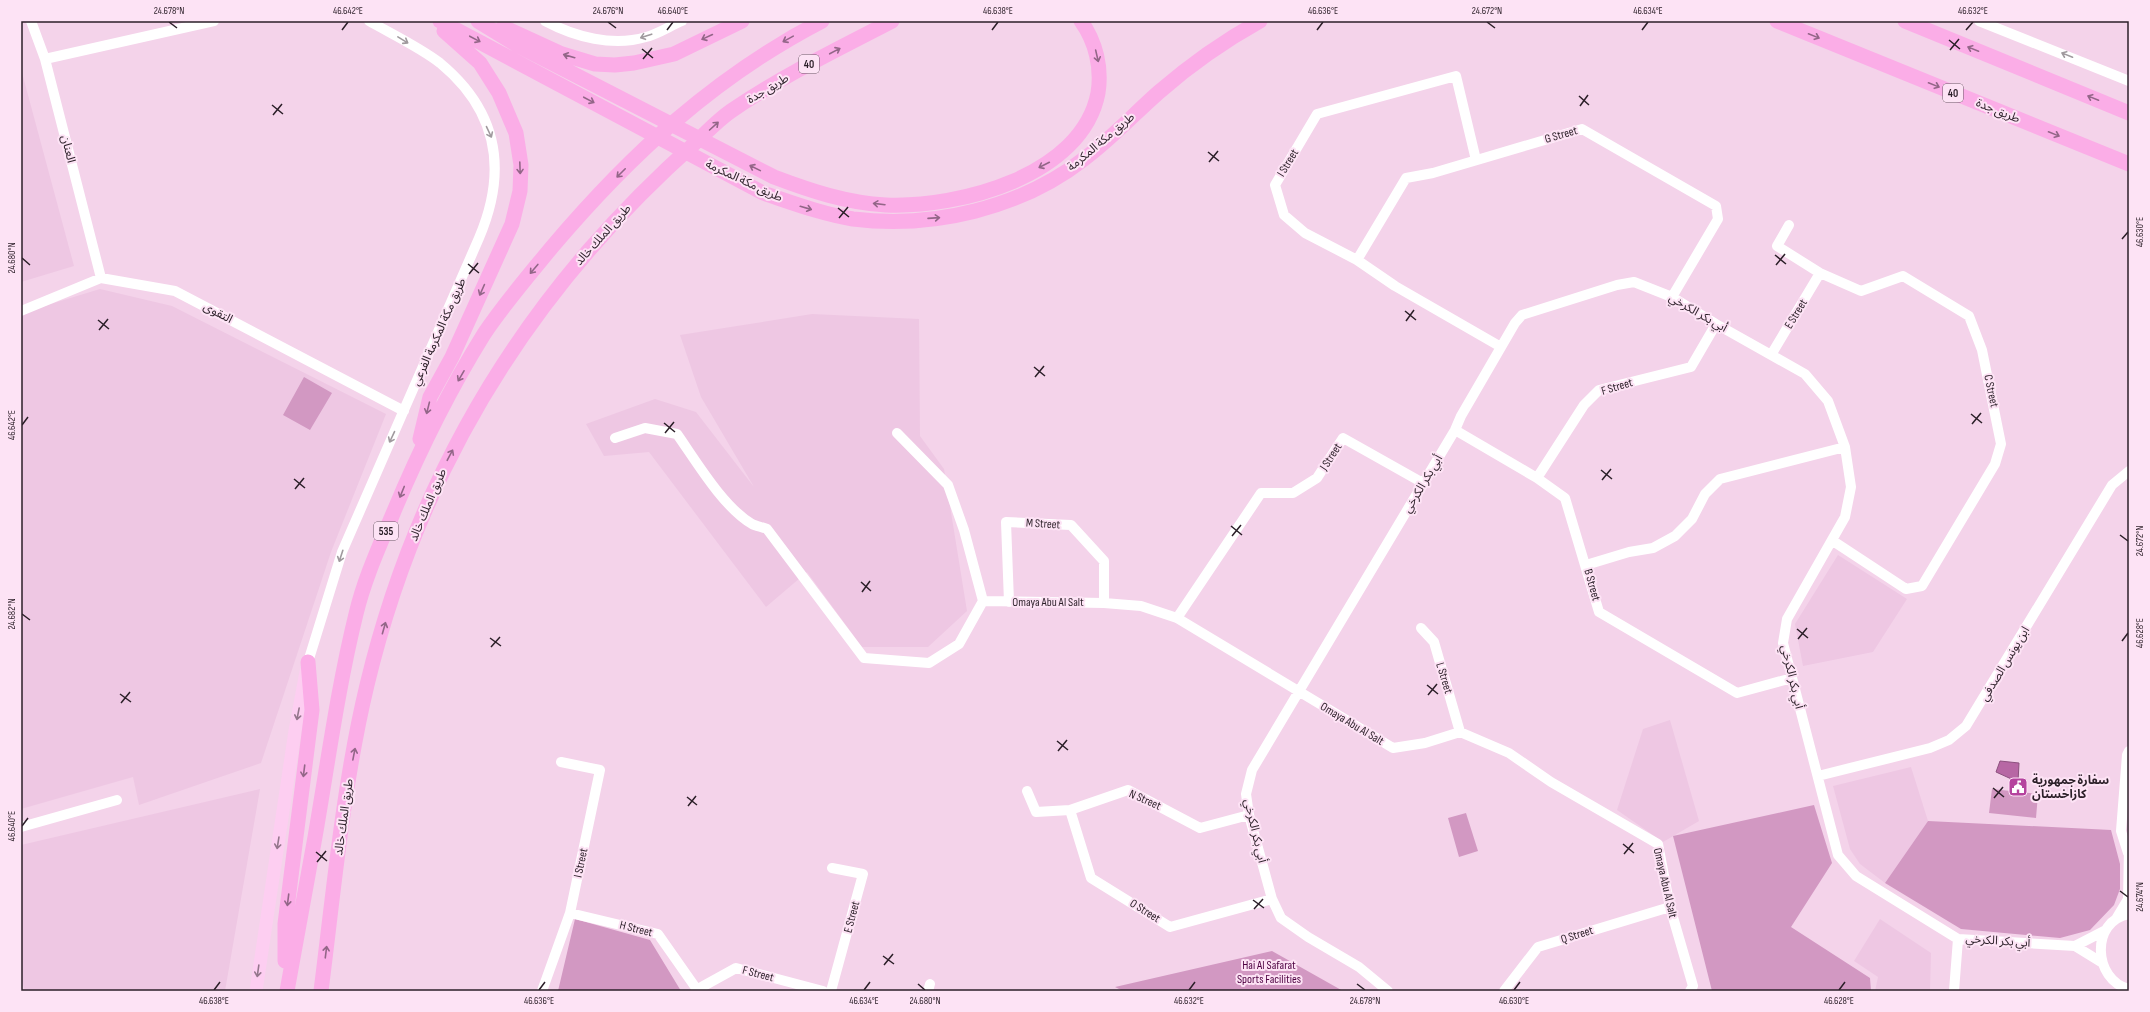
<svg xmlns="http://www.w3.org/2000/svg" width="2150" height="1012" font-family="'Sofia Sans Condensed','Noto Sans Arabic',sans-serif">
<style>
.built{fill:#eec7e3}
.green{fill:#d298c2}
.water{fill:#b767a4;stroke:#8d517f}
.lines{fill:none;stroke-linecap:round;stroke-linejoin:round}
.minor{stroke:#fff;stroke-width:10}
.major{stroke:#fdcef1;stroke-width:13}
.highway{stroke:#fbade7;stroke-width:15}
.oneway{stroke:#a09a9e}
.oneway2{stroke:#936688}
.oneway3{stroke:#94768c}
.ticks{fill:none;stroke:#2b1f28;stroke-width:1.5}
.labels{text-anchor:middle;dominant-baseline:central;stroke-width:4;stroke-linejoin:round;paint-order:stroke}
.shield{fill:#fde3f5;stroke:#6a5a66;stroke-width:1}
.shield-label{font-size:11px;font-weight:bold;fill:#2b1f28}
.street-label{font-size:12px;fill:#2b1f28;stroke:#fde3f5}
.poi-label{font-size:12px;font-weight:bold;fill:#2b1f28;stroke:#fde3f5;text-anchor:start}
.park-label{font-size:12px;fill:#4d0141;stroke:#fde3f5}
.neatline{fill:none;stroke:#2b1f28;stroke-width:1.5}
.ticks-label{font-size:10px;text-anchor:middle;fill:#2b1f28}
</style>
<rect width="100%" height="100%" fill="#f4d3ea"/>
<path class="built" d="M 21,69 L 74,266 L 21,282 Z
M 100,289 L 172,306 L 386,414 L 331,552 L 261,763 L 139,805 L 133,777 L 21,809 L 21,313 Z
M 812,314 L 919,319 L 920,436 L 944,469 L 967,611 L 928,647 L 862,647 L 807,572 L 766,607 L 649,452 L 604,456 L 586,424 L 655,399 L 696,412 L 754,487 L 701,397 L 680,335 Z
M 1838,555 L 1907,599 L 1873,652 L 1803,666 L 1795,624 Z
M 1670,720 L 1699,821 L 1663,842 L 1617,810 L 1643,729 Z
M 1911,767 L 1928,821 L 1885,883 L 1860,864 L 1850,849 L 1833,786 Z
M 260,789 L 225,991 L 25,991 L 21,978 L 21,845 Z
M 1880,919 L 1931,953 L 1930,991 L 1875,991 L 1878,977 L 1854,961 Z"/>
<path class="green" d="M 304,377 L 332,393 L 310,430 L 283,415 Z
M 1992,789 L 2038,794 L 2036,818 L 1989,813 Z
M 1814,805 L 1832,863 L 1791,927 L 1870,978 L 1871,991 L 1712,991 L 1673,836 Z
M 1466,813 L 1478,851 L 1459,857 L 1448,818 Z
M 1928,821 L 2111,830 L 2120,864 L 2120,889 L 2114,905 L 2090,930 L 2060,938 L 1961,929 L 1885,883 Z
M 575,919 L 650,940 L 681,991 L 558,991 Z
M 1272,951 L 1343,991 L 1123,991 L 1115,987 Z"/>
<path class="water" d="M 2000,761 L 2019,763 L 2018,782 L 1996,772 Z"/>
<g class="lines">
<path class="minor" d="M 31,21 L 45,59 L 101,278
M 545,21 C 575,37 613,47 646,37 C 658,34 670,26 682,21
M 1979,21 L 2129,81
M 45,59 L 214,21
M 1476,160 L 1456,76 L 1317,114 L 1275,185 L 1284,215 L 1305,233 L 1357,260 L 1395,286 L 1501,347
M 1789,225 L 1777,246 L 1820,273 L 1861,291 L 1903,276 L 1969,316 L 1982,350 L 2001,444 L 1995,464 L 1922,586 L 1906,589 L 1833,541
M 1357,260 L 1406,178 L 1433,173 L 1582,129 L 1716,206 L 1718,219 L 1672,297
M 21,311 L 101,278 L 175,291 L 404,411
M 1771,355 L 1820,273
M 1455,430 L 1537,478 L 1565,498 L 1599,612 L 1737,693 L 1792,678
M 615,438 L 645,428 L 677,434 C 696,461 723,507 752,524 C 756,526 762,527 767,529 L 864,658 L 929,663 L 959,644 L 983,601 L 964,530 L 948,485 L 897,433
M 1537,478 L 1584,405 L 1599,390 L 1691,367 L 1716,324
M 1586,565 L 1629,552 L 1653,548 L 1675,536 L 1692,519 L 1705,494 L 1720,479 L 1845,447
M 983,601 L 1104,603 L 1141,606 L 1177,618 L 1393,748 L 1425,743 L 1460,732 L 1509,753 L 1551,782 L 1658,844 L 1670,907 L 1693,986 L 1690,991
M 1009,602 L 1006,522 L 1071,525 L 1104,561 L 1104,603
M 1177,618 L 1261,493 L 1293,493 L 1317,478 L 1343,438 L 1423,483
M 1421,628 L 1434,642 L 1460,732
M 308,662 L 342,552 L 479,238 C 508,170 498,111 440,63 C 421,48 390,33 369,21
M 1818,776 L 1930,748 L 1949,740 L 1966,726 L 2112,485 L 2129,471
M 1027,791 L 1036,812 L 1070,810 L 1128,790 L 1200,828 L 1249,815
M 1070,810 L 1091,878 L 1170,927 L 1272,899
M 21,827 L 117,800
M 2128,853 L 2121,831 L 2127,755 L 2129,751
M 570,913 L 658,934 L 698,991
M 2129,914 C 2090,921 2093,980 2129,989
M 2116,919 L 2128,899 L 2129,847
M 2075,946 L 2106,930
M 698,989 L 736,968 L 823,991
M 542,991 L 570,913 L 600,770 L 561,762
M 831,991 L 863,874 L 832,868
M 928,991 L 930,984
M 1388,991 L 1359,967 L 1308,937 L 1281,918 L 1272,899 L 1249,815 L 1246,794 L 1252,770 L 1455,430 L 1461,416 L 1515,323 L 1522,315 L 1617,285 L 1634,282 L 1672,297 L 1716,324 L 1805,374 L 1828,401 L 1845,447 L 1851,487 L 1845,517 L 1787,619 L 1783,643 L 1838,855 L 1856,876 L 1958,939 L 2075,946 L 2101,962
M 1504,991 L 1538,947 L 1670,907
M 1954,991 L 1958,939"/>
<path class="major" d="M 256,991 L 295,731 L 306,672"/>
<path class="highway" d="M 440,21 L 763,193 C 793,203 822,214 853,219 C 933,229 1021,208 1084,159 C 1111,139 1134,114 1159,92 C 1190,65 1224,41 1260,21
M 478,21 L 517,45 L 774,177 C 811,191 847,203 886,205 C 959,208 1082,176 1098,93 C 1102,68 1096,42 1081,21
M 1777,21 L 2129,164
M 1905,21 L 2129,113
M 503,27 L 562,54 L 595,64 L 615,65 L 634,63 L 674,54 L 742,21
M 420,439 L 430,397 L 452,357 L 512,224 L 520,191 L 521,165 L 516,133 L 499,93 L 480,63 L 444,31
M 285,961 L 285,924 L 312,710 L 308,662
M 287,991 C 296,940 306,888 315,837 C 328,762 338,687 356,614 C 364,580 379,547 392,516 C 418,453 448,392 484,334 C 504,304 529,275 552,247 C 630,155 714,77 822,21
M 321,991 C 334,889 343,785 367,685 C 406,522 481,375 590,249 C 623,211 658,176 695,143 C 707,132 718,120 731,111 C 782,76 838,49 892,21"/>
</g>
<defs><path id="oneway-shaft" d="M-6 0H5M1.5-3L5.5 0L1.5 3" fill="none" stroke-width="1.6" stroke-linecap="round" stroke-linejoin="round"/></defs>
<g class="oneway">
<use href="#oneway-shaft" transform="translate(646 36) rotate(162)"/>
<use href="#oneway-shaft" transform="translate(403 40) rotate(31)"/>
<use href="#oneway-shaft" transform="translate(2067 55) rotate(-158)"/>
<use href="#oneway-shaft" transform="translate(489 132) rotate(65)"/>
<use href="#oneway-shaft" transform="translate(392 437) rotate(115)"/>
<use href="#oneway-shaft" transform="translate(341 556) rotate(108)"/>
</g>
<g class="oneway2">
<use href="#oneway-shaft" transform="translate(1814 36) rotate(22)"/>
<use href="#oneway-shaft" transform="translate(707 37) rotate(155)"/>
<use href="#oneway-shaft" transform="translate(475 39) rotate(28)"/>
<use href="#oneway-shaft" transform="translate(788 39) rotate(151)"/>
<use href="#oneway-shaft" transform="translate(1973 49) rotate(-158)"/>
<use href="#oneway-shaft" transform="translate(835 51) rotate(-28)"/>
<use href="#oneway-shaft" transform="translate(569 56) rotate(-164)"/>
<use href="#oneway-shaft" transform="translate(1097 56) rotate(77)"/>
<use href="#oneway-shaft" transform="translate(1934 85) rotate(22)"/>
<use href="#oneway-shaft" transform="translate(2093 98) rotate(-158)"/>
<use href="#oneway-shaft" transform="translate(589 100) rotate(28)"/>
<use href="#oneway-shaft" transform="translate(714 126) rotate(-42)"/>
<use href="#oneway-shaft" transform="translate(2054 134) rotate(22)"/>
<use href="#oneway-shaft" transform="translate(1044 165) rotate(153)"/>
<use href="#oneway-shaft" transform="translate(520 168) rotate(88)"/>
<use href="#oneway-shaft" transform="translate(755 168) rotate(-154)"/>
<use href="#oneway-shaft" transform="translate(621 173) rotate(135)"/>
<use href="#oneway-shaft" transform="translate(879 204) rotate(-173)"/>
<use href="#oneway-shaft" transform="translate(806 208) rotate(16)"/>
<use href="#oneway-shaft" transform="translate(934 218) rotate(-4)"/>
<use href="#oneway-shaft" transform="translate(534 269) rotate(130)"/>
<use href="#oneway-shaft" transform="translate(482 290) rotate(114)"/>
<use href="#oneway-shaft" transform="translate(461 376) rotate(120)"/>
<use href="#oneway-shaft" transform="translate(428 408) rotate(104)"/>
<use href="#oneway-shaft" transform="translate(450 455) rotate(-62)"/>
<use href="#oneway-shaft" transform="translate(402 492) rotate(112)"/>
<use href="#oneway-shaft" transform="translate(384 628) rotate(-74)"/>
<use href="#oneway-shaft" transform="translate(354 754) rotate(-79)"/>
<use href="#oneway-shaft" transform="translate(304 771) rotate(97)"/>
<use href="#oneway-shaft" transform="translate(288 900) rotate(97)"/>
<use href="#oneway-shaft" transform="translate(326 952) rotate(-83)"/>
</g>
<g class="oneway3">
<use href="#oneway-shaft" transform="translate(298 714) rotate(101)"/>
<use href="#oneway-shaft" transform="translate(278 843) rotate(99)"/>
<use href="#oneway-shaft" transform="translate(258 971) rotate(98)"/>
</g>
<path class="ticks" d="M 169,22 L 177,28M 608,22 L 616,28M 1487,22 L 1495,28M 342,30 L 348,22M 667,30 L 673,22M 992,30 L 998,22M 1317,30 L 1323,22M 1642,30 L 1648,22M 1966,30 L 1973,22M 1949,40 L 1960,49M 642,49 L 653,58M 1950,50 L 1959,39M 643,59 L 652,48M 1579,96 L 1589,105M 272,105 L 283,114M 1580,106 L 1588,95M 273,115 L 282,104M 1208,152 L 1219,161M 1209,162 L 1218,151M 838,208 L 849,217M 839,218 L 848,207M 2122,239 L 2128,232M 1775,255 L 1786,264M 22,258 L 30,265M 468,264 L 479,273M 1776,265 L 1785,254M 469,274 L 478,263M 1405,311 L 1416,320M 98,320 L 109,329M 1406,321 L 1414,310M 99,330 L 108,319M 1034,367 L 1045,376M 1035,377 L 1044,366M 1971,414 L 1982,423M 664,423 L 675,432M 1972,424 L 1981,413M 22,425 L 28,417M 665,433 L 674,422M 1601,470 L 1612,479M 294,479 L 305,488M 1602,480 L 1611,469M 295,489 L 304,478M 1231,526 L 1242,535M 2120,535 L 2128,541M 1232,536 L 1241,525M 861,582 L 871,591M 862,592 L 870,581M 22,614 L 30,620M 1797,629 L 1808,638M 490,638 L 501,646M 1798,639 L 1807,628M 2122,641 L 2128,633M 491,647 L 500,637M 1427,685 L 1438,694M 120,694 L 131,702M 1428,695 L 1437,684M 121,703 L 130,692M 1057,741 L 1068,750M 1058,751 L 1067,740M 1993,788 L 2004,797M 687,797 L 697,805M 1994,798 L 2003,787M 688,806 L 696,796M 22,826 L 28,818M 1623,844 L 1634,853M 316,852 L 327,861M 1624,854 L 1633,843M 317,862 L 326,851M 2120,891 L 2128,897M 1253,900 L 1264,908M 1254,909 L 1263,899M 883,956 L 894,964M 884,965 L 893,954M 918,984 L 925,990M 1357,984 L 1365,990M 214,990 L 220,982M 539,990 L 545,982M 864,990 L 870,982M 1189,990 L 1195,982M 1514,990 L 1520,982M 1839,990 L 1845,982"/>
<defs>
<g id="civic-square" transform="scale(1)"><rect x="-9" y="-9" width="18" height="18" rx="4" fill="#b5439e" stroke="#fde3f5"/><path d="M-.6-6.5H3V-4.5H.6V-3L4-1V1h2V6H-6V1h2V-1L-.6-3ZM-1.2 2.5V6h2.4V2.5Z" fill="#fff"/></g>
</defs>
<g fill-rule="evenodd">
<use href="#civic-square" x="2018" y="787"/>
</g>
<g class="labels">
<g class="shield">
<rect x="799" y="55" width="20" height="18" rx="3"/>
<rect x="1943" y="84" width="20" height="18" rx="3"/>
<rect x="374" y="522" width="24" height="18" rx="3"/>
</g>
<g class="shield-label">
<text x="809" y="64">40</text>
<text x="1953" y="93">40</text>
<text x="386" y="531">535</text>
</g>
<g class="street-label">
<text transform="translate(768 89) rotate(-31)">طريق جدة</text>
<text transform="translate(1998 111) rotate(22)">طريق جدة</text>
<text transform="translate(1561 135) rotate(-16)">G Street</text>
<text transform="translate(1101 142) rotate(-40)">طريق مكة المكرمة</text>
<text transform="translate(68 149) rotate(76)">العنان</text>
<text transform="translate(1288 163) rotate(-59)">I Street</text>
<text transform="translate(744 181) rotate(25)">طريق مكة المكرمة</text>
<text transform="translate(603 235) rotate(-48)">طريق الملك خالد</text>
<text transform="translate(218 313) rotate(28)">التقوى</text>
<text transform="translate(1698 313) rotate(30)">أبي بكر الكرخي</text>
<text transform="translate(1796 314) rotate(-59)">E Street</text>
<text transform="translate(439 332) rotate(-66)">طريق مكة المكرمة الفرعي</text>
<text transform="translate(1617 387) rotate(-17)">F Street</text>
<text transform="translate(1991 391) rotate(78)">C Street</text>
<text transform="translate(1331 457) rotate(-57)">J Street</text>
<text transform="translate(1423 484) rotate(-59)">أبي بكر الكرخي</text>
<text transform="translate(428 505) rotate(-67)">طريق الملك خالد</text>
<text transform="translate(1043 524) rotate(3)">M Street</text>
<text transform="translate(1592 585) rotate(74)">B Street</text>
<text x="1048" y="602">Omaya Abu Al Salt</text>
<text transform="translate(2005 664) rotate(-59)">ابن يونس الصدفي</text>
<text transform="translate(1792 677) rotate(77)">أبي بكر الكرخي</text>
<text transform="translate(1444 678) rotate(73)">L Street</text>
<text transform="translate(1352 724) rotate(31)">Omaya Abu Al Salt</text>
<text transform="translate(1145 800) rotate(24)">N Street</text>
<text transform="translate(344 817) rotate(-82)">طريق الملك خالد</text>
<text transform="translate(1255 831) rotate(77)">أبي بكر الكرخي</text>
<text transform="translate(581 863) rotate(-78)">I Street</text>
<text transform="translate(1665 883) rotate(77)">Omaya Abu Al Salt</text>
<text transform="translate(1145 911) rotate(32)">O Street</text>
<text transform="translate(852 917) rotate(-75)">E Street</text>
<text transform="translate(636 929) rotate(14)">H Street</text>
<text transform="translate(1577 935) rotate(-17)">Q Street</text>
<text transform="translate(1998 941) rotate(4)">أبي بكر الكرخي</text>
<text transform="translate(758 974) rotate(15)">F Street</text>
</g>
<g class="poi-label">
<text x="2032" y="780">سفارة جمهورية<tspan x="2032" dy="14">كازاخستان</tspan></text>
</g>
<g class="park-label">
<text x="1269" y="965">Hai Al Safarat<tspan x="1269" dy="14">Sports Facilities</tspan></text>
</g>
</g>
<rect width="2150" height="1012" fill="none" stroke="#fde3f5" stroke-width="44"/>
<rect x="22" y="22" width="2106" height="968" class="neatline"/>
<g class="ticks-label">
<text x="169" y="14">24.678°N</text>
<text x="348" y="14">46.642°E</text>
<text x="608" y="14">24.676°N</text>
<text x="673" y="14">46.640°E</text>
<text x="998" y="14">46.638°E</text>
<text x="1323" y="14">46.636°E</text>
<text x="1487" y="14">24.672°N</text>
<text x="1648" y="14">46.634°E</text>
<text x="1973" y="14">46.632°E</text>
<text transform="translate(2139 232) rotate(-90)" y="4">46.630°E</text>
<text transform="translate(11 258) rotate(-90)" y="4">24.680°N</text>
<text transform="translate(11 425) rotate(-90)" y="4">46.642°E</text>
<text transform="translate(2139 541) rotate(-90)" y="4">24.672°N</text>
<text transform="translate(11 614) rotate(-90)" y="4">24.682°N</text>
<text transform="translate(2139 633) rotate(-90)" y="4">46.628°E</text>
<text transform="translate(11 826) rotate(-90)" y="4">46.640°E</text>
<text transform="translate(2139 897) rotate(-90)" y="4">24.674°N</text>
<text x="214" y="1004">46.638°E</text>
<text x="539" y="1004">46.636°E</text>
<text x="864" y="1004">46.634°E</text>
<text x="925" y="1004">24.680°N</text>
<text x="1189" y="1004">46.632°E</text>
<text x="1365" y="1004">24.678°N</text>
<text x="1514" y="1004">46.630°E</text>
<text x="1839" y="1004">46.628°E</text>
</g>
</svg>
